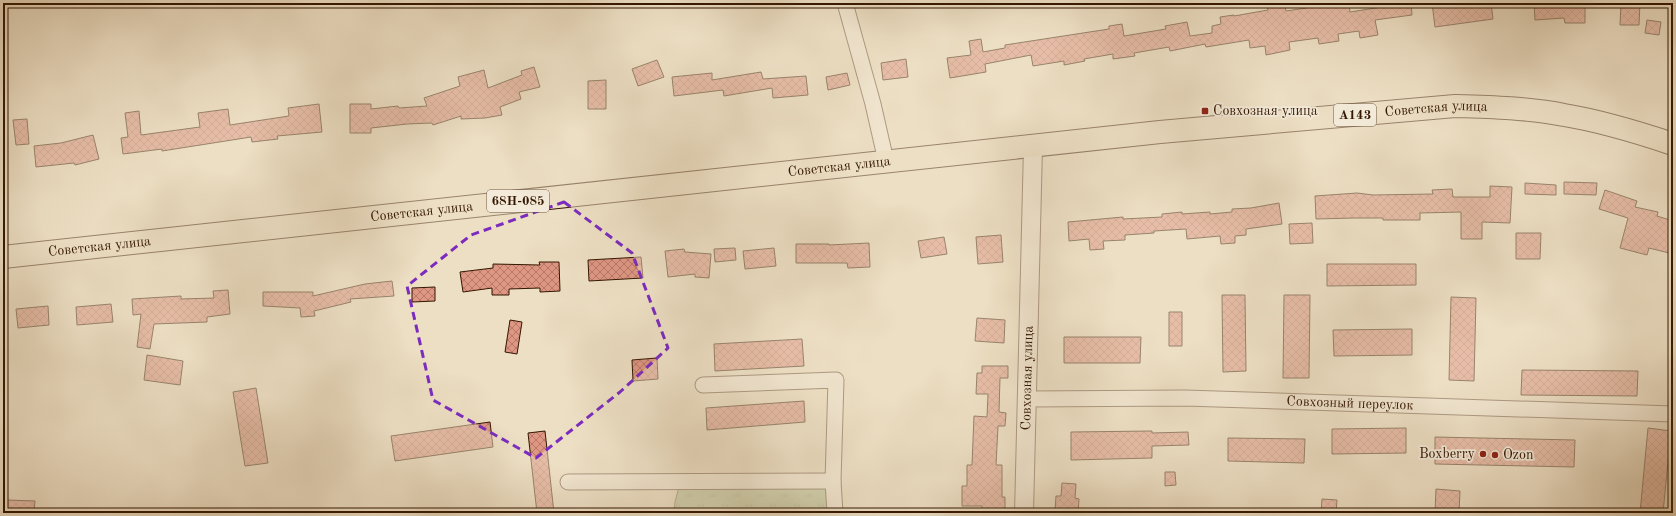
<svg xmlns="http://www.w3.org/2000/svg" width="1676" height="516" font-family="'Old Standard TT',serif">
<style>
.grass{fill:url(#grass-tufts);stroke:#746c4c}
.building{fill:url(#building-cross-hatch);stroke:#331601}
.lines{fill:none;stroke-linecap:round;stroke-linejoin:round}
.minor-casing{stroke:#624832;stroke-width:17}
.tertiary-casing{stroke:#624832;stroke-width:20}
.primary-casing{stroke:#331601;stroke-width:24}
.minor{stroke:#f3ead9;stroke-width:15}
.tertiary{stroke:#f3ead9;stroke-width:18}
.primary{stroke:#eddfc4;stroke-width:22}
.marked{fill:none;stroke:#7b2cbf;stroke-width:3;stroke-dasharray:8 5;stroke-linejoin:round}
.poi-dot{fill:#8f2418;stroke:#f3ead9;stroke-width:1.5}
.labels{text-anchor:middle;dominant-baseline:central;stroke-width:3.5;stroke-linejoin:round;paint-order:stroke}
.shield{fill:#f3ead9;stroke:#6d5642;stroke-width:1}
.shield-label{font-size:13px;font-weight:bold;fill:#331601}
.street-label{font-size:14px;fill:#331601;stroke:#f3ead9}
.poi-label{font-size:14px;fill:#331601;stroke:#f3ead9;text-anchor:start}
</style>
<defs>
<pattern id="grass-tufts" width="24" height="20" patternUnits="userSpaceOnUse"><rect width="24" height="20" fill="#b4c397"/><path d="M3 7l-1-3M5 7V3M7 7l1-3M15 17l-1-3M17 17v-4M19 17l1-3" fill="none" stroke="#9ba780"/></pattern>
<pattern id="building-cross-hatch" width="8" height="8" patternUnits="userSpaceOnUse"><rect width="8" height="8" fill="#df9683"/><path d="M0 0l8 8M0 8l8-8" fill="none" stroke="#b57969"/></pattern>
</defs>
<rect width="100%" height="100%" fill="#eddfc4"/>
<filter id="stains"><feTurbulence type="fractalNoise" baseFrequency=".005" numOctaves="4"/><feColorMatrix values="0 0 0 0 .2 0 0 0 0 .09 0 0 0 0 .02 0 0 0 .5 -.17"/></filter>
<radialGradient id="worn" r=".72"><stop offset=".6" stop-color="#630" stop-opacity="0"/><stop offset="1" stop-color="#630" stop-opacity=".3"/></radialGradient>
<path class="grass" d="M 829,485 L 831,513 L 674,513 L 675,502 L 679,487 Z"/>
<path class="building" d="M 1267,3 L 1284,3 L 1286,11 L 1333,4 L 1333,5 L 1349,3 L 1350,12 L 1388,6 L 1388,4 L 1411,3 L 1412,15 L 1375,20 L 1378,35 L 1360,38 L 1359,31 L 1338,34 L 1339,41 L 1319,44 L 1318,38 L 1289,42 L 1290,50 L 1266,55 L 1265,46 L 1250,48 L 1249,40 L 1206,47 L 1205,44 L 1170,51 L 1169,47 L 1134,53 L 1135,56 L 1113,59 L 1113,54 L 1084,59 L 1085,61 L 1064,65 L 1064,61 L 1033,66 L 1031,55 L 985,64 L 986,72 L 950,78 L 947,58 L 971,55 L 969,41 L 981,39 L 983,52 L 1005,48 L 1005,45 L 1109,29 L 1109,26 L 1122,24 L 1124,36 L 1166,29 L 1165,26 L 1187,22 L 1190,36 L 1212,33 L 1212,26 L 1221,24 L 1220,17 L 1234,15 L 1234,16 L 1268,10 Z
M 1432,3 L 1491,3 L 1493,19 L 1435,27 Z
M 1534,3 L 1585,3 L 1585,23 L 1565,23 L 1564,18 L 1535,20 Z
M 1621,3 L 1640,3 L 1639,25 L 1620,25 Z
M 1647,20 L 1661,22 L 1659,35 L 1645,33 Z
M 906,59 L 908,77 L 883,80 L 881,63 Z
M 657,60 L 664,77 L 638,86 L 632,69 Z
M 534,67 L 540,87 L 519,92 L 521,99 L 500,107 L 502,115 L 485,118 L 461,119 L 461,116 L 433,125 L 432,123 L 407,124 L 371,128 L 371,133 L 350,133 L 350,104 L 371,104 L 371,109 L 398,106 L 399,108 L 427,106 L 424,98 L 460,86 L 458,77 L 484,70 L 488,88 L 522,75 L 521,71 Z
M 761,72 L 763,79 L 806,76 L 808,95 L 773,98 L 772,88 L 724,96 L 723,90 L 674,96 L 672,77 L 712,73 L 712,80 Z
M 847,73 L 850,85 L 828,90 L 826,77 Z
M 606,80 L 606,109 L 588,109 L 588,81 Z
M 319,104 L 322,132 L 277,136 L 278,139 L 252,142 L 251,137 L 162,151 L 162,149 L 123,154 L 121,138 L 128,137 L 125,113 L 139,111 L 141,135 L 200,127 L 198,113 L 228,109 L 230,125 L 289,116 L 288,108 Z
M 27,119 L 29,144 L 16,145 L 13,120 Z
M 93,135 L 99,159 L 75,165 L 74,163 L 36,167 L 34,146 L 61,143 Z
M 1564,182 L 1597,183 L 1596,195 L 1564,194 Z
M 1525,183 L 1556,185 L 1556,195 L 1525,194 Z
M 1490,186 L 1512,187 L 1510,223 L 1482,222 L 1482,239 L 1461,239 L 1461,212 L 1420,213 L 1420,220 L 1383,220 L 1383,218 L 1354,218 L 1316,219 L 1315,196 L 1357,193 L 1373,195 L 1433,194 L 1432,190 L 1452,189 L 1453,197 L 1490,197 Z
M 1605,190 L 1637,201 L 1635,207 L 1658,212 L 1657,216 L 1673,221 L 1673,254 L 1649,248 L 1647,255 L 1620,248 L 1628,218 L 1599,209 Z
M 1279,203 L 1282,224 L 1246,229 L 1246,235 L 1235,236 L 1235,243 L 1221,244 L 1220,236 L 1187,239 L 1186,229 L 1154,231 L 1154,233 L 1125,235 L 1125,240 L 1103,241 L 1104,249 L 1090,250 L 1089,239 L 1069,241 L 1068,222 L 1123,217 L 1123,219 L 1162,217 L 1162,214 L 1182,212 L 1182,214 L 1210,212 L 1210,214 L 1232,212 L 1232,209 L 1251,208 Z
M 1312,223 L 1313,243 L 1290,244 L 1289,224 Z
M 1516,233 L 1541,233 L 1540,259 L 1516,259 Z
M 1001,235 L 1003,262 L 978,264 L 976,237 Z
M 944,237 L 947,254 L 921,258 L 918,241 Z
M 869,243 L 870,267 L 848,268 L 847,263 L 796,263 L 796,244 L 829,244 L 829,245 Z
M 735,248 L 736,260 L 715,262 L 714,249 Z
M 774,248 L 776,266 L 745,269 L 743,251 Z
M 684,249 L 685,252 L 711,254 L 709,278 L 695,277 L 695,274 L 668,277 L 665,251 Z
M 641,257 L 643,278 L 589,281 L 588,260 Z
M 539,262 L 559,262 L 560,291 L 540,292 L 540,288 L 509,289 L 509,295 L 492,295 L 492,288 L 463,292 L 460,272 L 493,268 L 493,264 L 540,265 Z
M 1327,264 L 1416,264 L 1416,285 L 1327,286 Z
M 392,281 L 394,296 L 350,299 L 351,302 L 314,311 L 315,316 L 301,317 L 300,308 L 263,306 L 263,292 L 313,292 L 313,296 L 365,284 Z
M 435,287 L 435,301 L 412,302 L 412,288 Z
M 228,290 L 230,314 L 207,317 L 207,322 L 154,324 L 150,349 L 137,347 L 141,314 L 133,315 L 132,299 L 181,296 L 181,299 L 214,298 L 213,291 Z
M 1222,295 L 1245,295 L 1246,371 L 1223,372 Z
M 1284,295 L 1310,295 L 1309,378 L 1283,378 Z
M 1451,297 L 1476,298 L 1474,381 L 1449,380 Z
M 111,304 L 113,322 L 77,325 L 76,307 Z
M 48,306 L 49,325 L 18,328 L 16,309 Z
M 1169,312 L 1182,312 L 1182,346 L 1169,346 Z
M 977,318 L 1005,320 L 1004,343 L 975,341 Z
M 510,320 L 522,322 L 517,354 L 505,352 Z
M 1412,329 L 1412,355 L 1334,356 L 1333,330 Z
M 1064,337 L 1141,337 L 1140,363 L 1064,363 Z
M 802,339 L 804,366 L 715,371 L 714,344 Z
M 147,355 L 183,361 L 180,385 L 144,380 Z
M 657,358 L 658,379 L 633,381 L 632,360 Z
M 982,366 L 1008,366 L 1008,378 L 1000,378 L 999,412 L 1006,413 L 1005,426 L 998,426 L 996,465 L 1002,465 L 1002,497 L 1005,497 L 1005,513 L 982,513 L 982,506 L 962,506 L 962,486 L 967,486 L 967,465 L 972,465 L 974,416 L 987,417 L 988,394 L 976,394 L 977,373 L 982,373 Z
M 1522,370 L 1638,371 L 1637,396 L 1521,395 Z
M 256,388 L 268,463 L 245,466 L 233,392 Z
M 804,401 L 805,422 L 707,430 L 706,408 Z
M 490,422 L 493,447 L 395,461 L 391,436 Z
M 1406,428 L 1406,453 L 1332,454 L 1332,429 Z
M 1648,428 L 1671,431 L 1663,513 L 1640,513 Z
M 545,431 L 554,513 L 537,513 L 528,433 Z
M 1152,431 L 1152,433 L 1188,432 L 1189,445 L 1152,446 L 1152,458 L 1071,460 L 1071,432 Z
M 1435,437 L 1575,440 L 1574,467 L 1435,464 Z
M 1228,438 L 1305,439 L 1304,463 L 1228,461 Z
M 1165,472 L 1175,472 L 1176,485 L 1165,486 Z
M 1062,483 L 1076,484 L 1075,498 L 1079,499 L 1078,513 L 1055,511 L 1056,496 L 1061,496 Z
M 1436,489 L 1460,491 L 1459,513 L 1435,513 Z
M 1322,499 L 1337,500 L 1336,513 L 1321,513 Z
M 7,500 L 35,501 L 34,511 L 7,510 Z"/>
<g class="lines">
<g class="minor-casing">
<g id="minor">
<path d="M 845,3 L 873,104 L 886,161"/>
<path d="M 703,385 L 836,380 L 833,481 L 835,513"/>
<path id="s1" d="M 1027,399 L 1185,398 L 1673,414"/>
<path d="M 568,482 L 833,481"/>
</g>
</g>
<g class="tertiary-casing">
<g id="tertiary">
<path id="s2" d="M 1024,513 L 1033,147"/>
</g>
</g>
<g class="primary-casing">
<g id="primary">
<path id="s3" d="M 3,257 L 1160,132 L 1455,106 C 1491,107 1529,108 1564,115 C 1601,121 1637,132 1673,144"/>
</g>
</g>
<use href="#minor" class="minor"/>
<use href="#tertiary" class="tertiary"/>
<use href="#primary" class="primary"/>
</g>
<path d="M0 0H1676V516H0ZM 564,202 L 632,253 L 668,348 L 620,392 L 536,458 L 433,400 L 407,286 L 471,235 Z" fill="#eddfc4" fill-opacity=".55" fill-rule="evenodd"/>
<path class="marked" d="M 564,202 L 632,253 L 668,348 L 620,392 L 536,458 L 433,400 L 407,286 L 471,235 Z"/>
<g class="poi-dot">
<rect x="1201" y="107" width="8" height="8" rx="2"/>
<circle cx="1483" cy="454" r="4"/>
<circle cx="1495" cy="455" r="4"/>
</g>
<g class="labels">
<g class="shield">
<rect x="1334" y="104" width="42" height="22" rx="3"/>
<rect x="487" y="190" width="62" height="22" rx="3"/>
</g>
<g class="shield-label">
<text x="1355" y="115">А143</text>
<text x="518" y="201">68Н-085</text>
</g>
<g class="street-label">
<text stroke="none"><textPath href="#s3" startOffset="1441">Советская улица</textPath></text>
<text stroke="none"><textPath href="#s3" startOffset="841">Советская улица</textPath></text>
<text stroke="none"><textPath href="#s3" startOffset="421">Советская улица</textPath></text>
<text stroke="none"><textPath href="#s3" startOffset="97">Советская улица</textPath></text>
<text stroke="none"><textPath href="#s2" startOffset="135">Совхозная улица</textPath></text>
<text stroke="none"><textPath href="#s1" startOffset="323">Совхозный переулок</textPath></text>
</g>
<g class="poi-label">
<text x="1213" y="111">Совхозная улица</text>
<text x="1475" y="454" text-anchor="end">Boxberry</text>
<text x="1503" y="455">Ozon</text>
</g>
</g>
<rect width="1676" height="516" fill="none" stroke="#eddfc4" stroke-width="16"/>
<rect x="4" y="4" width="1668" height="508" fill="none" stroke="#331601" stroke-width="2"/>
<rect x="8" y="8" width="1660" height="500" fill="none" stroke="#331601"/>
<rect width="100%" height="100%" filter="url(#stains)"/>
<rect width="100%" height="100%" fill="url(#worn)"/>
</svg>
